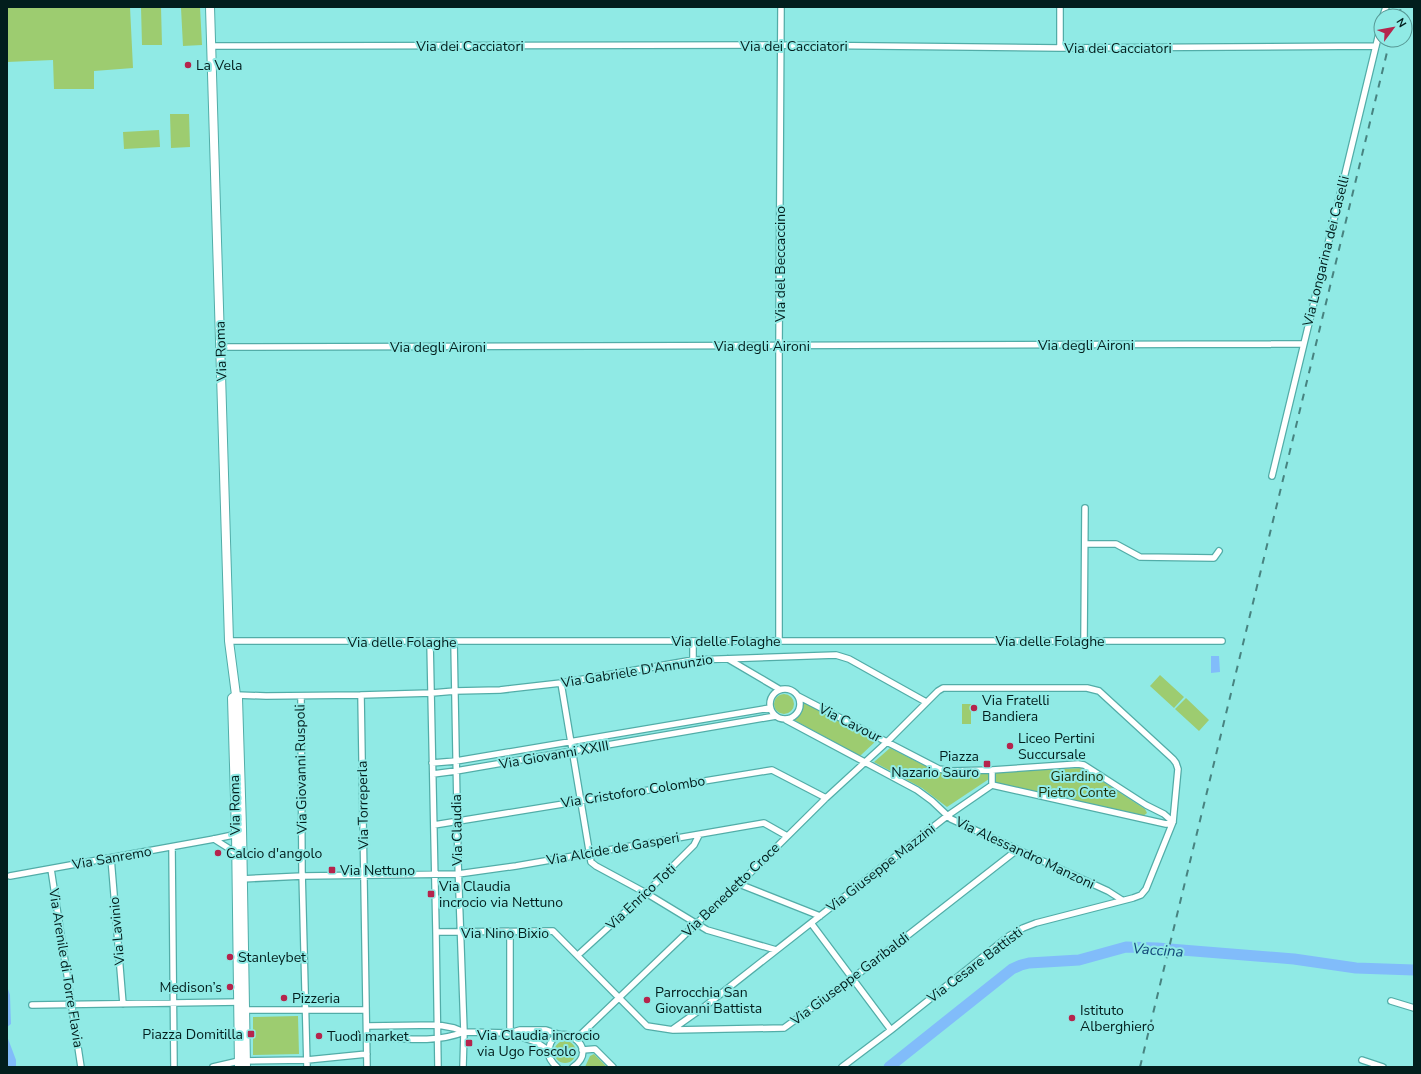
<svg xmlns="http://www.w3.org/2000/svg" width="1421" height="1074" font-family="'Nunito Sans',sans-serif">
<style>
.green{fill:#9dcc70}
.water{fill:#81bcfa}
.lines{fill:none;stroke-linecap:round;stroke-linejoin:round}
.river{stroke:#81bcfa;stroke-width:11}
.street-casing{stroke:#52ada8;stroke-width:8}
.secondary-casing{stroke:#52ada8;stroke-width:10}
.street{stroke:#fff;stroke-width:5.5}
.secondary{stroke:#fff;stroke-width:8}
.rail{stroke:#488380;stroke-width:2;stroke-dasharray:7 7;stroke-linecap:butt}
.poi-dot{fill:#b5244c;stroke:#90eae5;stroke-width:1.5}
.labels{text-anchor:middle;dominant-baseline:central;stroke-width:4;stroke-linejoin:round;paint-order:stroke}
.street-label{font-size:14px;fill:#021e1d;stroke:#90eae5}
.poi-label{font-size:14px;fill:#021e1d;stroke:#90eae5;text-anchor:start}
.park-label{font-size:14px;fill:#1e3008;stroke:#90eae5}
.water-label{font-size:15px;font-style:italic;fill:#124778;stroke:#90eae5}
</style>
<rect width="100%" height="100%" fill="#90eae5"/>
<path class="green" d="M 7,7 L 130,7 L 133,68 L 94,71 L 94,89 L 54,89 L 53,60 L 7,62 Z
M 141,7 L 161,7 L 162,45 L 142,45 Z
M 200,7 L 202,45 L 183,46 L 181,8 Z
M 170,114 L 189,114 L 190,147 L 171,148 Z
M 159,130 L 160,147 L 124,149 L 123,132 Z
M 1160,675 L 1184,697 L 1174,708 L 1150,686 Z
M774 704a10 10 0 1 1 20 0a10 10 0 1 1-20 0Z
M 1186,698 L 1209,720 L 1199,731 L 1175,709 Z
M 803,702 L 877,740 L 860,756 L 794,720 C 801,716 804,710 803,702 Z
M 962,704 L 971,704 L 971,724 L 962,724 Z
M 890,748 L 937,772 L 954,774 L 988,774 L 989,779 L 947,807 L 922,788 L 874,762 Z
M 1082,768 L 1145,809 L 1147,813 L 1142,817 L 994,783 L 995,772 Z
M 298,1016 L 299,1054 L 253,1055 L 253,1017 Z
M554 1052a11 11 0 1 1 22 0a11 11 0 1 1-22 0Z
M 594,1054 L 607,1067 L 585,1067 L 590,1056 Z"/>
<path class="water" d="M 1211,656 L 1219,656 L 1220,672 L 1211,673 Z
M 7,986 L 10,995 L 11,1024 L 7,1027 Z
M 7,1036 L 16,1060 L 16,1067 L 7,1067 Z"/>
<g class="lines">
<path class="river" d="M 889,1067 L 1012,969 L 1021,965 L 1029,963 L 1079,960 L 1126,947 L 1157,948 L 1294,959 L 1356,968 L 1414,970"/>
<g class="street-casing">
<path id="street" d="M 1060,7 L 1060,48
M 1383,16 L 1386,7
M 211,46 L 781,45 L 1060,48 L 1376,46
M 221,347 L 1303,344
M 1272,476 L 1381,25
M 1085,544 L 1116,544 L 1140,557 L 1214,558 L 1219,551
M 779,640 L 779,346 L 781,7
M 229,641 L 1222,641
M 693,641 L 693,660
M 1084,641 L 1085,508
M 430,642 L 436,932 L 438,1067
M 454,642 L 458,862 L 464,1032 L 463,1067
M 728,659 L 779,689
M 561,683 L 591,862 L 596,866 L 646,893 L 707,930 L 776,950
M770 704a15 15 0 1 1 30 0a15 15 0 1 1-30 0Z
M 236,695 L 266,696 L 361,695 L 432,693 L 455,691 L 500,690 L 561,683 L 693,660 L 836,655 L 849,659 L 926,702
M 361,695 L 367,1067
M 301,696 L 302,871 L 307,1067
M 798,696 L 939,769 L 951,771 L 992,770 L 1078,764 L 1084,765 L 1146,805 L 1164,814 L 1173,822
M 786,720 L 917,790 L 932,801 L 951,819 L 1108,891 L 1122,900
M 432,763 L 456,761 L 770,708
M 433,774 L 456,771 L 776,716
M 992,785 L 1166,824 L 1173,822
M 992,785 L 992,770
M 434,825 L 772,770 L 826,798
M 214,839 L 236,853
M 172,847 L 174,1067
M 111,858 L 123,1004
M 51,869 L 81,1067
M 10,876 L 214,839 L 233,835 L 236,832 L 239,832
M 241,879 L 303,876 L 458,874 L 516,866 L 764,823 L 787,836
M 739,884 L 820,916
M 811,923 L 891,1030
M 436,932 L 553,931 L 647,1026 L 673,1030 L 784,1028 L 853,978 L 1017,850
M 578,955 L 646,893 L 694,845 L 699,835
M 1391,1001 L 1414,1008
M 32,1005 L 241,1002
M 243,1010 L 366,1010
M 367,1026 L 438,1025 L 454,1028 L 464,1032 L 510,1033 L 520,1030 L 546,1030 L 561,1035
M 673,1029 L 704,1007 L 947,816 L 992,785
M 512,1032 L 518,1036 L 536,1042 L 548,1050
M 510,1033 L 510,932
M 367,1037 C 399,1038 434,1044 464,1032
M 576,1039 L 697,923 L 739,884 L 826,798 L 887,742 L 938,691 L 943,688 L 1087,688 L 1099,691 L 1173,759 L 1176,763 L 1178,769 L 1173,822 L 1146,889 L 1141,895 L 1133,898 L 1036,923 L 1023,928 L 1009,936 L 891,1030 L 842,1067
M 582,1050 L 595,1049 L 613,1067
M 1362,1060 L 1383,1067
M 213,1067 L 239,1061 L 307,1060 L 367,1054
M 557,1067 C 551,1062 547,1056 549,1048 C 555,1017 603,1047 573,1067"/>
</g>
<g class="secondary-casing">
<path id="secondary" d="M 210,7 L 229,641 L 236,695 L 238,698 L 242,828 L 246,1067
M 236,695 L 232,698 L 236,832 L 239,1067"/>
</g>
<use href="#street" class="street"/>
<use href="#secondary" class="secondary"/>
<path class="rail" d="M 1399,16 L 1401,7
M 1140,1067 L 1390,40"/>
</g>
<g class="poi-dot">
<circle cx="188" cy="65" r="4"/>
<circle cx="974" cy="708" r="4"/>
<circle cx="1010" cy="746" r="4"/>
<rect x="983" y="760" width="8" height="8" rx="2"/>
<circle cx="218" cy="853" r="4"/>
<rect x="328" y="866" width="8" height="8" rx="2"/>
<rect x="427" y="890" width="8" height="8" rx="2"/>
<circle cx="230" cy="957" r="4"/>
<circle cx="230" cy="987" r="4"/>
<circle cx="284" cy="998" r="4"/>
<circle cx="647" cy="1000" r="4"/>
<circle cx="1072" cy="1018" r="4"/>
<rect x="247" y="1030" width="8" height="8" rx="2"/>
<circle cx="319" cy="1036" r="4"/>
<rect x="465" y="1039" width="8" height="8" rx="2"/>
</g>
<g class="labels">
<g class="street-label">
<text x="470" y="46">Via dei Cacciatori</text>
<text x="794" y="46">Via dei Cacciatori</text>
<text x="1118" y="48">Via dei Cacciatori</text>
<text transform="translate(1326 251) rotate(-76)">Via Longarina dei Caselli</text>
<text transform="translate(780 264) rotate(-90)">Via del Beccaccino</text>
<text x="1086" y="345">Via degli Aironi</text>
<text x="762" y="346">Via degli Aironi</text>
<text x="438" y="347">Via degli Aironi</text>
<text transform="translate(221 351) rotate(-92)">Via Roma</text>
<text x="726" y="641">Via delle Folaghe</text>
<text x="1050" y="641">Via delle Folaghe</text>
<text x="402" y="642">Via delle Folaghe</text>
<text transform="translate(637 671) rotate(-9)">Via Gabriele D'Annunzio</text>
<text transform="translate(850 723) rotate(27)">Via Cavour</text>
<text transform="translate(554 755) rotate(-10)">Via Giovanni XXIII</text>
<text transform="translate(301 769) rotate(-91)">Via Giovanni Ruspoli</text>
<text transform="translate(633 792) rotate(-9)">Via Cristoforo Colombo</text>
<text transform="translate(235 805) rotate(-91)">Via Roma</text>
<text transform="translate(363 805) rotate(-91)">Via Torreperla</text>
<text transform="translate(457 830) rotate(-91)">Via Claudia</text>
<text transform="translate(613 849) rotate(-10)">Via Alcide de Gasperi</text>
<text transform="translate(1025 853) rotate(25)">Via Alessandro Manzoni</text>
<text transform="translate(112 858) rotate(-10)">Via Sanremo</text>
<text transform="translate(881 868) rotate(-38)">Via Giuseppe Mazzini</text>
<text transform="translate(731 890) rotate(-44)">Via Benedetto Croce</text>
<text transform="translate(641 897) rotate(-43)">Via Enrico Toti</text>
<text transform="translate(117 931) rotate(-95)">Via Lavinio</text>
<text x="505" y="933">Via Nino Bixio</text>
<text transform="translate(975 965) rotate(-37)">Via Cesare Battisti</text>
<text transform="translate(66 968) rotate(81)">Via Arenile di Torre Flavia</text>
<text transform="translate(850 979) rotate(-37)">Via Giuseppe Garibaldi</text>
</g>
<g class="poi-label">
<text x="196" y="65">La Vela</text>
<text x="982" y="700">Via Fratelli<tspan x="982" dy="16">Bandiera</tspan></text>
<text x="1018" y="738">Liceo Pertini<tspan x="1018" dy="16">Succursale</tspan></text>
<text x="979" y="756" text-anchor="end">Piazza<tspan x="979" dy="16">Nazario Sauro</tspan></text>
<text x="226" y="853">Calcio d'angolo</text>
<text x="340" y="870">Via Nettuno</text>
<text x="439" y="886">Via Claudia<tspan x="439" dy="16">incrocio via Nettuno</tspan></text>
<text x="238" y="957">Stanleybet</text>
<text x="222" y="987" text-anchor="end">Medison’s</text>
<text x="655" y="992">Parrocchia San<tspan x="655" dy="16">Giovanni Battista</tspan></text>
<text x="292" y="998">Pizzeria</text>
<text x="1080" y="1010">Istituto<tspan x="1080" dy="16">Alberghiero</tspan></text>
<text x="243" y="1034" text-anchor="end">Piazza Domitilla</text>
<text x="477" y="1035">Via Claudia incrocio<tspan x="477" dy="16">via Ugo Foscolo</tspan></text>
<text x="327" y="1036">Tuodì market</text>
</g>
<g class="park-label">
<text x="1077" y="776">Giardino<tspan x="1077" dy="16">Pietro Conte</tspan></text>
</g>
<g class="water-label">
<text transform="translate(1158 950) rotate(4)">Vaccina</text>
</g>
</g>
<rect width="1421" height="1074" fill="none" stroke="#021e1d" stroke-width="16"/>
<g transform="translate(1393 28) rotate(58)"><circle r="19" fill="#90eae5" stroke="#579895"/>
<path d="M0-3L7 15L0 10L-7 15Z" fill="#b5244c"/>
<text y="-6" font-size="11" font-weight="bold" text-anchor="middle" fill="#021e1d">N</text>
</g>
</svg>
